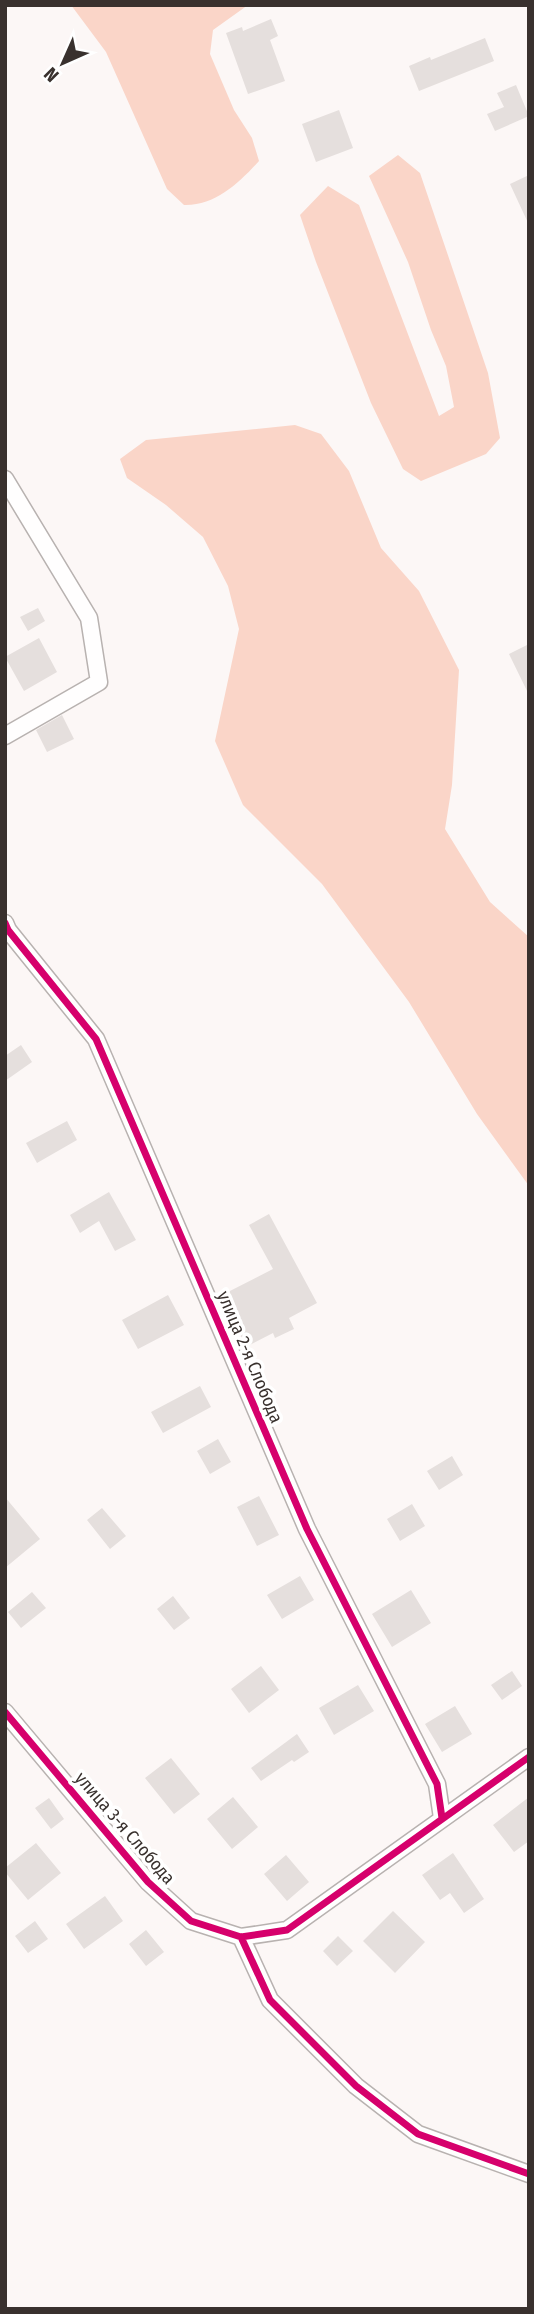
<svg xmlns="http://www.w3.org/2000/svg" width="534" height="2314" font-family="'Fira Sans Condensed',sans-serif">
<style>
.green{fill:#fad5c8}
.building{fill:#e5dfdd}
.lines{fill:none;stroke-linecap:round;stroke-linejoin:round}
.street-casing{stroke:#b8b2b0;stroke-width:19}
.street{stroke:#fffefe;stroke-width:16}
.cycleway-casing{stroke:#fff;stroke-width:11}
.cycleway{stroke:#d6006c;stroke-width:7}
.labels{text-anchor:middle;dominant-baseline:central;stroke-width:7;stroke-linejoin:round;paint-order:stroke}
.street-label{font-size:18px;fill:#39312e;stroke:#fff}
</style>
<rect width="100%" height="100%" fill="#fcf7f6"/>
<path class="green" d="M 71,5 L 248,5 L 213,30 L 210,54 L 234,110 L 252,138 L 259,161 C 239,183 215,206 184,205 L 167,189 L 106,52 Z
M 398,155 L 420,173 L 488,373 L 500,438 L 486,454 L 421,481 L 403,469 L 371,403 L 316,262 L 300,215 L 328,186 L 359,205 L 439,416 L 454,407 L 446,366 L 431,330 L 408,262 L 369,176 Z
M 295,425 L 321,434 L 349,471 L 381,548 L 419,591 L 459,670 L 452,785 L 445,829 L 490,902 L 529,937 L 529,1186 L 477,1114 L 409,1002 L 322,884 L 243,805 L 215,741 L 239,629 L 228,586 L 203,537 L 166,505 L 127,478 L 120,459 L 146,440 Z"/>
<path class="building" d="M 271,19 L 278,36 L 270,40 L 285,81 L 248,94 L 226,33 L 242,27 L 243,31 Z
M 485,38 L 494,61 L 419,91 L 409,66 L 430,57 L 431,60 Z
M 516,85 L 529,116 L 495,131 L 487,114 L 504,107 L 497,93 Z
M 339,110 L 353,148 L 316,162 L 302,124 Z
M 529,175 L 529,225 L 510,184 Z
M 38,608 L 45,621 L 28,631 L 20,617 Z
M 39,638 L 57,672 L 24,691 L 5,657 Z
M 529,644 L 529,695 L 509,654 Z
M 62,715 L 74,739 L 47,752 L 36,730 Z
M 21,1045 L 32,1062 L 5,1081 L 5,1056 Z
M 67,1121 L 77,1140 L 37,1163 L 26,1143 Z
M 109,1192 L 136,1240 L 115,1251 L 99,1221 L 80,1233 L 70,1215 Z
M 269,1214 L 317,1303 L 289,1318 L 294,1329 L 275,1338 L 273,1333 L 246,1347 L 222,1295 L 273,1269 L 249,1225 Z
M 168,1295 L 184,1325 L 138,1349 L 122,1320 Z
M 200,1386 L 211,1407 L 163,1433 L 151,1412 Z
M 218,1439 L 231,1462 L 210,1474 L 197,1451 Z
M 452,1456 L 463,1475 L 439,1490 L 427,1471 Z
M 259,1496 L 279,1535 L 257,1546 L 237,1507 Z
M 5,1497 L 40,1539 L 5,1568 Z
M 412,1504 L 425,1526 L 400,1541 L 387,1519 Z
M 102,1508 L 126,1536 L 110,1549 L 87,1520 Z
M 300,1576 L 314,1600 L 282,1619 L 267,1595 Z
M 411,1590 L 431,1623 L 392,1647 L 372,1614 Z
M 32,1592 L 46,1608 L 21,1628 L 8,1612 Z
M 173,1596 L 190,1618 L 174,1630 L 157,1609 Z
M 261,1666 L 279,1690 L 249,1713 L 231,1689 Z
M 512,1671 L 522,1686 L 502,1700 L 491,1685 Z
M 358,1685 L 374,1711 L 334,1735 L 319,1708 Z
M 455,1706 L 472,1734 L 442,1752 L 425,1724 Z
M 297,1734 L 309,1752 L 294,1762 L 292,1760 L 261,1781 L 251,1768 Z
M 171,1758 L 200,1794 L 174,1814 L 145,1778 Z
M 233,1797 L 258,1827 L 232,1849 L 207,1819 Z
M 529,1797 L 529,1841 L 514,1852 L 493,1825 Z
M 49,1798 L 64,1819 L 51,1829 L 35,1808 Z
M 36,1843 L 61,1873 L 28,1900 L 5,1872 L 5,1868 Z
M 453,1853 L 484,1899 L 464,1913 L 450,1893 L 440,1900 L 422,1875 Z
M 286,1855 L 309,1882 L 287,1901 L 264,1874 Z
M 105,1896 L 123,1921 L 84,1949 L 66,1924 Z
M 393,1911 L 425,1942 L 395,1973 L 363,1941 Z
M 35,1921 L 48,1939 L 28,1953 L 15,1936 Z
M 146,1930 L 164,1952 L 146,1966 L 129,1944 Z
M 338,1936 L 353,1951 L 337,1966 L 323,1951 Z"/>
<g class="lines">
<g class="street-casing">
<path id="street" d="M 5,479 L 89,618 L 99,682 L 5,736
M 5,923 L 8,930 L 96,1039 L 307,1529 L 437,1784 L 442,1818
M 5,1712 L 148,1882 L 191,1921 L 241,1937 L 287,1930 L 529,1757
M 241,1937 L 270,2000 L 356,2086 L 418,2134 L 529,2174"/>
</g>
<use href="#street" class="street"/>
<g class="cycleway-casing">
<path id="cycleway" d="M 5,923 L 8,930 L 96,1039 L 307,1529 L 437,1784 L 442,1818
M 5,1712 L 148,1882 L 191,1921 L 241,1937 L 287,1930 L 529,1757
M 241,1937 L 270,2000 L 356,2086 L 418,2134 L 529,2174"/>
</g>
<use href="#cycleway" class="cycleway"/>
</g>
<g class="labels">
<g class="street-label">
<text transform="translate(250 1357) rotate(67)">улица 2-я Слобода</text>
<text transform="translate(125 1828) rotate(49)">улица 3-я Слобода</text>
</g>
</g>
<rect width="534" height="2314" fill="none" stroke="#39312e" stroke-width="14"/>
<g transform="translate(63 63) rotate(225)" stroke="#ffffff" stroke-width="5" paint-order="stroke">
<path d="M0-5L12 26L0 18L-12 26Z" fill="#39312e"/>
<text y="-10" font-size="19" font-weight="bold" text-anchor="middle" fill="#39312e">N</text>
</g>
</svg>
